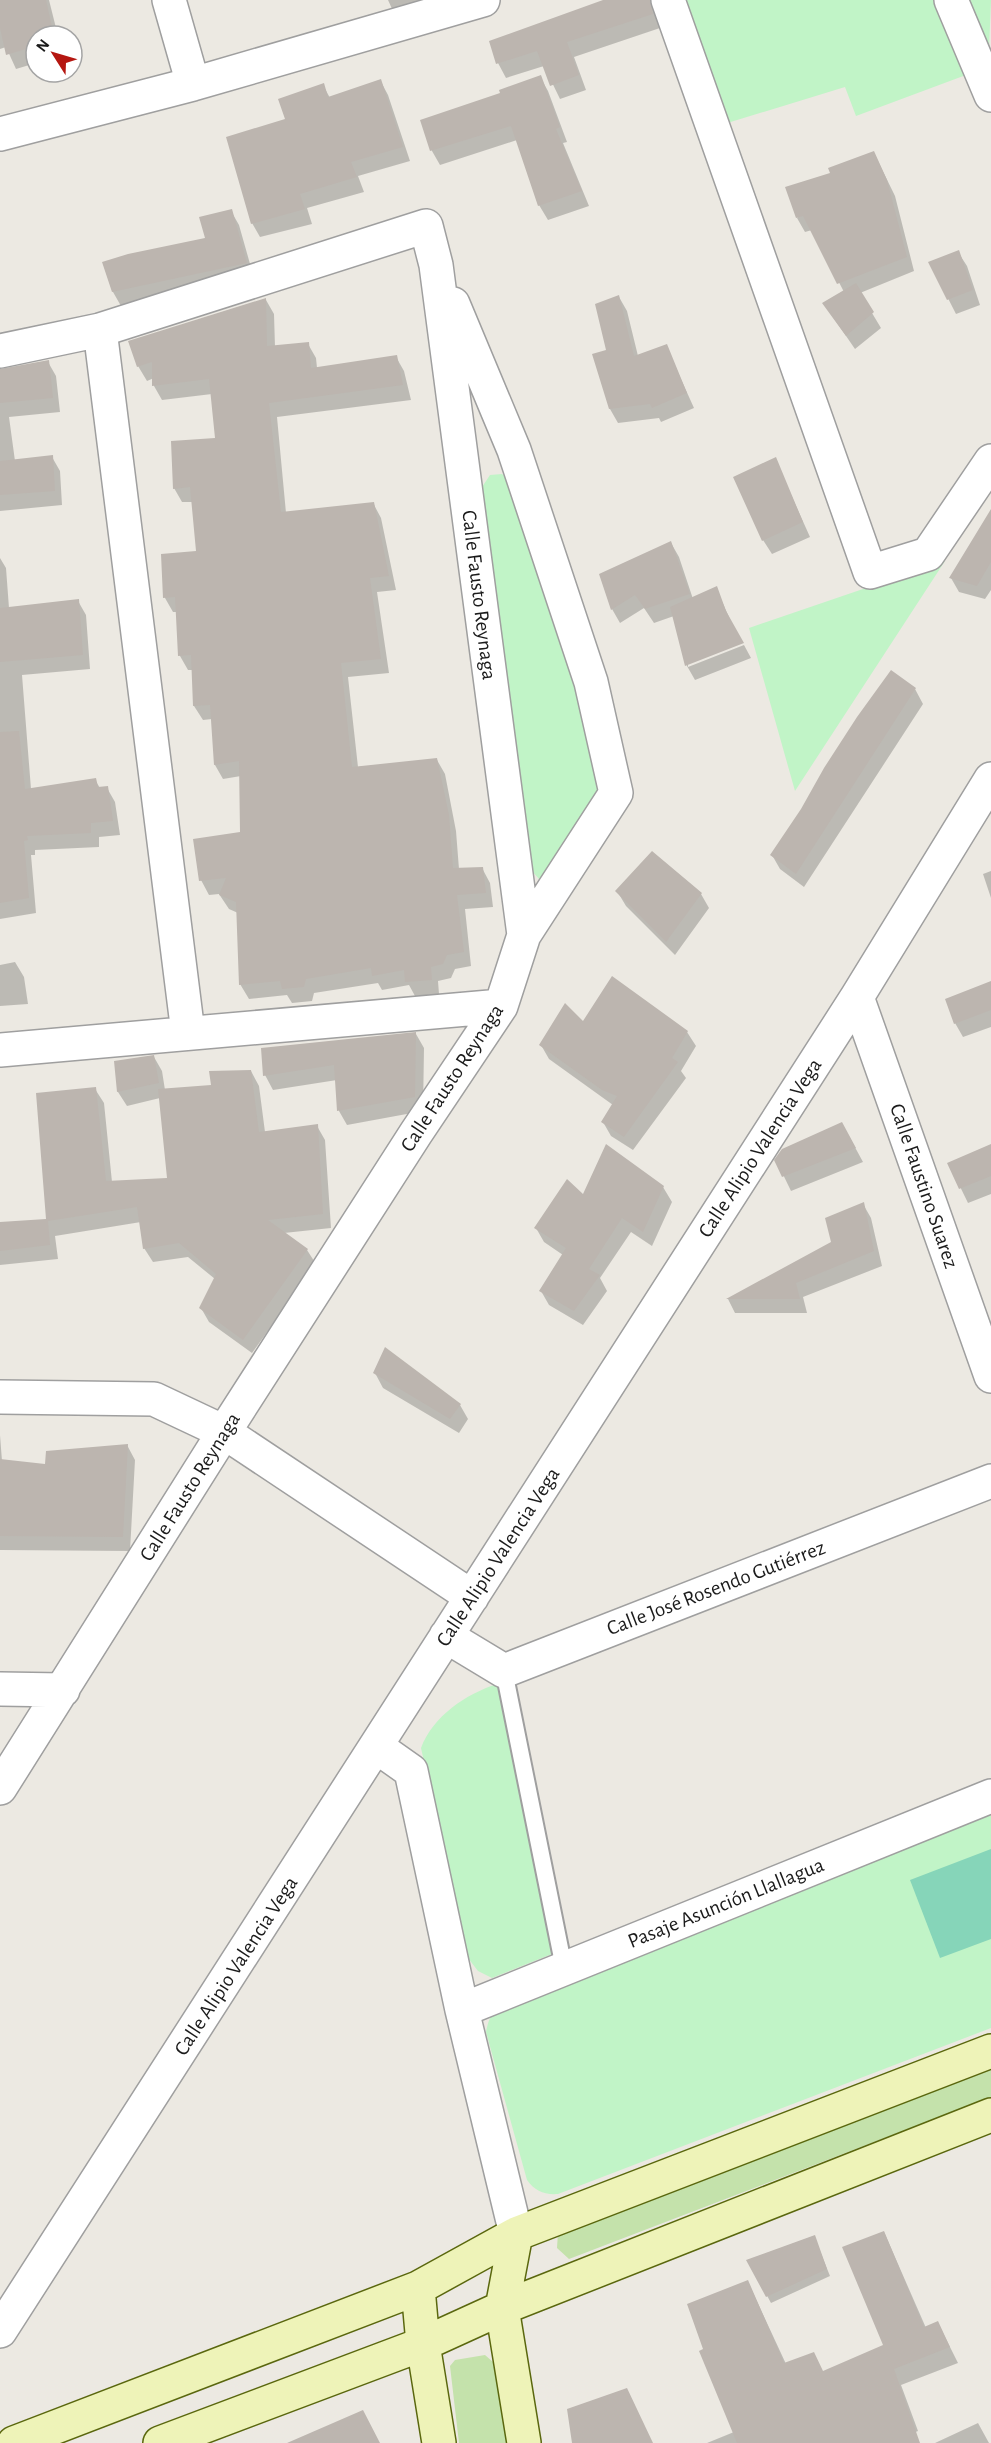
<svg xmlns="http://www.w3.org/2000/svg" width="991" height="2443" font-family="'Alegreya Sans',sans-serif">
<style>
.grass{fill:#c4e2ab}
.park{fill:#c1f4c7}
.pitch{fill:#86d5b9}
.shadow{fill:#0003}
.building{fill:#bcb5af}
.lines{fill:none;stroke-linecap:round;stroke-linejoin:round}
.lane-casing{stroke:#9f9f9f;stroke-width:20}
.street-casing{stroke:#9f9f9f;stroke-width:36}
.secondary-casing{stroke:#5a670e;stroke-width:36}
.lane{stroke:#fff;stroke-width:16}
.street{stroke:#fff;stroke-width:33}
.secondary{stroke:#eef3b8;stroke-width:33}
.labels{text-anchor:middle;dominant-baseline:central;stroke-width:4.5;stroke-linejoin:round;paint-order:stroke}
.street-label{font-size:21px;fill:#1b1b1b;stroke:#fff}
</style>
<rect width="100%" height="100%" fill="#ece9e2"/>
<path class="grass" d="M 991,2067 L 991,2097 L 569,2259 L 557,2248 L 558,2233 Z
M 485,2355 L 493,2362 L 507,2443 L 459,2443 L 450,2366 L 455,2360 Z"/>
<path class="park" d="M 678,0 L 935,0 L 966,75 L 856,116 L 845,87 L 724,124 Z
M 966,0 L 991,0 L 989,50 Z
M 502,474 L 515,485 L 594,736 L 598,794 L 550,880 L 539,879 L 532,871 L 481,506 L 482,487 L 490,475 Z
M 945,561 L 795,791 L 749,628 Z
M 497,1684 L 552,1954 L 492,1978 L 478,1971 L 468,1958 L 421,1748 C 433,1716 466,1694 497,1684 Z
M 991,1815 L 991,2028 L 558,2194 C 544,2195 535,2191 527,2180 L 486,2032 C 489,2018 491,2013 503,2005 Z"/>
<path class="pitch" d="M 991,1849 L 991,1939 L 940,1958 L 910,1880 Z"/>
<path class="shadow" d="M 0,0 L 49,0 L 58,36 L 36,36 L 36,63 L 16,69 L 6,47 L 0,49 Z
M 388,0 L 425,0 L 398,22 Z
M 609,0 L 650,0 L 660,28 L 574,57 L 586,90 L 560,99 L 544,66 L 506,78 L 498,63 Z
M 540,77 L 548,91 L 567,142 L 563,143 L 589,206 L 548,220 L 539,205 L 517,140 L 440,165 L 432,151 L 422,121 L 502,94 Z
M 380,80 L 388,95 L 410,161 L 358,176 L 364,192 L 307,208 L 312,224 L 260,237 L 252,223 L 286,120 L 323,85 L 330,98 Z
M 874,153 L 895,196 L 914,271 L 860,293 L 881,328 L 855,349 L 824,304 L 844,292 L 812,230 L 805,232 L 797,218 L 832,174 Z
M 231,211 L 239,225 L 254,278 L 121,306 L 113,292 L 104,263 L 207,239 Z
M 958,252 L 967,266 L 980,305 L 956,314 L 930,263 Z
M 619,297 L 627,311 L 638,356 L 666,346 L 694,408 L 661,422 L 659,418 L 618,423 L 610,409 L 607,351 Z
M 266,300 L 274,314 L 275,347 L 308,344 L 316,358 L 317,368 L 396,357 L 404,371 L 411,400 L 277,417 L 286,513 L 373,503 L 381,518 L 396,590 L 377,592 L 389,673 L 348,677 L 358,767 L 437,760 L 445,774 L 456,831 L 459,869 L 482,868 L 490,883 L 493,907 L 465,909 L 471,966 L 455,969 L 451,978 L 438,981 L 439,994 L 415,996 L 409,985 L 382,990 L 378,983 L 314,993 L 312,1001 L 292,1003 L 287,995 L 249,999 L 240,984 L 238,913 L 229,909 L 219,894 L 209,895 L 201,880 L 241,833 L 241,776 L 223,779 L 215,765 L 212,719 L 203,720 L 194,706 L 193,670 L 188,670 L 180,656 L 178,612 L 173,612 L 165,598 L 163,555 L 198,552 L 193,502 L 182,502 L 174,488 L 217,440 L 212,394 L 162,400 L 154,386 L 154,378 L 147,381 L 138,366 Z
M 48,362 L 56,376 L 60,412 L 9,417 L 15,461 L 52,457 L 60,471 L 62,505 L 0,511 L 0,370 Z
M 775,459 L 810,537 L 772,554 L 763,540 Z
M 991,538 L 991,590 L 985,599 L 959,592 L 951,578 Z
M 671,543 L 679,557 L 693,599 L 716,588 L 733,626 L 688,663 L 688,667 L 744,645 L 751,658 L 695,680 L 687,666 L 674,616 L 654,623 L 644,608 L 620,623 L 612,609 Z
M 0,558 L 6,568 L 9,608 L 78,601 L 86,615 L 90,669 L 22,675 L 31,789 L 95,780 L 100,788 L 107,788 L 115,802 L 120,835 L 99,837 L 99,847 L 35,850 L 35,855 L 31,855 L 36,913 L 0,919 Z
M 915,689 L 923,704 L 804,887 L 780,869 L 772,855 Z
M 991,871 L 991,898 L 983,874 Z
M 617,891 L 701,894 L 709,908 L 675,955 L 626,906 Z
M 15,962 L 24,977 L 28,1004 L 0,1006 L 0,965 Z
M 991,985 L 991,1027 L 963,1037 L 955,1023 Z
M 583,1024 L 687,1032 L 696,1046 L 681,1071 L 686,1078 L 633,1150 L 611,1136 L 603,1122 L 613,1105 L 549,1059 L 541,1045 Z
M 416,1034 L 424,1048 L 423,1111 L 347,1125 L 339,1111 L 337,1080 L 273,1090 L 265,1075 Z
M 154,1057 L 162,1071 L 165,1090 L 212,1086 L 251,1071 L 259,1086 L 265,1132 L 317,1126 L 325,1140 L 331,1228 L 284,1233 L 307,1250 L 316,1264 L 252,1353 L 209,1322 L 201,1308 L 215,1279 L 188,1257 L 153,1262 L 144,1248 L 141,1222 L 55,1236 L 58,1259 L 0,1265 L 0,1224 L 47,1221 L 95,1089 L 104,1103 L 112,1182 L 168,1179 L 160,1098 L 127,1106 L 118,1092 L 115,1062 Z
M 850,1138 L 863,1162 L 791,1191 L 776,1160 Z
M 991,1159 L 991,1194 L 968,1203 L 949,1164 Z
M 663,1187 L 672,1202 L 652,1246 L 631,1232 L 600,1278 L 607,1291 L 583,1325 L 549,1305 L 541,1291 L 563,1255 L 544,1242 L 536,1228 L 583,1197 Z
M 863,1204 L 871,1218 L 882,1266 L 803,1297 L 807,1313 L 735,1313 L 728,1299 L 833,1242 Z
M 375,1373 L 460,1405 L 468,1419 L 459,1433 L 383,1388 Z
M 0,1435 L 2,1461 L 47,1466 L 127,1445 L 135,1460 L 130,1551 L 0,1550 Z
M 884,2232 L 926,2328 L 938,2323 L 958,2363 L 901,2385 L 918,2431 L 890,2443 L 707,2443 L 734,2432 L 705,2350 L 748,2282 L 786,2364 L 824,2372 L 885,2345 Z
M 814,2236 L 830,2276 L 771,2303 L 748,2260 Z
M 978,2423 L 989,2443 L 935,2443 Z"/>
<path class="building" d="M 0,0 L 46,0 L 54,36 L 36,36 L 36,46 L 6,55 L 0,28 Z
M 603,0 L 650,0 L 653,14 L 567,42 L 579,75 L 550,86 L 537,51 L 496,64 L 489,41 Z
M 541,75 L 560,127 L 556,129 L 582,191 L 538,206 L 511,126 L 430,151 L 420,120 L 500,93 L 499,90 Z
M 381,79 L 403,147 L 351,162 L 357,177 L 300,194 L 305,209 L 251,224 L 226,137 L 285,119 L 278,99 L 324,83 L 328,97 Z
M 874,151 L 887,180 L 907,257 L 837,284 L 803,216 L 796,218 L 785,187 L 830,173 L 828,168 Z
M 232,209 L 247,263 L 112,292 L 102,262 L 128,254 L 205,238 L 199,217 Z
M 959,250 L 973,290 L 947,300 L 928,262 Z
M 856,283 L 874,312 L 846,336 L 822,303 Z
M 619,295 L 634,356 L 667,344 L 687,393 L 652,408 L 650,404 L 609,409 L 592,354 L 606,350 L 595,304 Z
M 266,298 L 267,346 L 309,342 L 311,368 L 397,355 L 403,385 L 269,403 L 281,512 L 374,502 L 389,576 L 370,578 L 381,659 L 341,663 L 352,767 L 437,758 L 449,815 L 453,868 L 483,867 L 486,893 L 457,895 L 464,952 L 447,955 L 443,964 L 431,967 L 432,980 L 405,982 L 404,970 L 372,976 L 371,968 L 306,979 L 304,987 L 282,989 L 280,981 L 239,985 L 236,902 L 219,895 L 226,878 L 199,881 L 193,839 L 240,832 L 239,761 L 214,765 L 210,705 L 193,706 L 191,655 L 178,656 L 175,597 L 163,598 L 161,554 L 196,551 L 190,487 L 173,489 L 171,441 L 215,438 L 209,379 L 152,386 L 152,362 L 137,367 L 128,341 Z
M 49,360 L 53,398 L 0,403 L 0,369 Z
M 53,455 L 55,491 L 0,495 L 0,461 Z
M 776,457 L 803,522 L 762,541 L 733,477 Z
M 991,509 L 991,562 L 977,586 L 949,578 Z
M 671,541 L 690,594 L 645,609 L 635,595 L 611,610 L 599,574 Z
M 717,586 L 726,611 L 744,643 L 685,666 L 670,607 Z
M 79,599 L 83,655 L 0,662 L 0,608 Z
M 891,670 L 916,688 L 796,874 L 770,855 L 801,809 L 824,768 L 857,717 Z
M 19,731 L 25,789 L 96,778 L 98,787 L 108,786 L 113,821 L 91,823 L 91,833 L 27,836 L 28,840 L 24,841 L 29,898 L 0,903 L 0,732 Z
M 652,851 L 702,893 L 666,942 L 615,891 Z
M 612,976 L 688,1031 L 672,1058 L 678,1062 L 624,1137 L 601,1122 L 617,1096 L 602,1090 L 539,1045 L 565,1003 L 583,1021 Z
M 991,981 L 991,1010 L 954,1024 L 945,999 Z
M 416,1032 L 415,1097 L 337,1111 L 334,1065 L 263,1076 L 261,1048 Z
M 154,1055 L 159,1083 L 117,1092 L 114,1061 Z
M 251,1070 L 259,1132 L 318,1124 L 323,1214 L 268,1220 L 308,1249 L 243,1340 L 199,1308 L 216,1274 L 179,1243 L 143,1249 L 137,1207 L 48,1221 L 50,1245 L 0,1251 L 0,1222 L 46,1219 L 36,1093 L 96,1087 L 106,1181 L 167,1178 L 158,1089 L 211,1085 L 209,1071 Z
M 842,1122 L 856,1148 L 782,1177 L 774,1160 L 782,1149 Z
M 606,1144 L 664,1186 L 643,1232 L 622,1218 L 589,1269 L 600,1275 L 574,1311 L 539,1291 L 566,1248 L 534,1228 L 567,1179 L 583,1194 Z
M 991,1144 L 991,1176 L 959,1189 L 947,1163 Z
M 864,1202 L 874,1251 L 796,1283 L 800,1299 L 726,1299 L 831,1242 L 825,1218 Z
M 385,1347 L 461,1404 L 450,1419 L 373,1373 Z
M 128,1444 L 123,1537 L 0,1536 L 0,1459 L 45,1464 L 46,1451 Z
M 884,2231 L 924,2327 L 938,2321 L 950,2347 L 894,2369 L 920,2443 L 737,2443 L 699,2351 L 703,2349 L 687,2304 L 748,2280 L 784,2363 L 814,2352 L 823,2371 L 883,2345 L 842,2247 Z
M 815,2235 L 827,2269 L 766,2297 L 746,2260 Z
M 627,2388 L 653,2443 L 572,2443 L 567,2409 Z
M 363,2410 L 380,2443 L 287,2443 Z"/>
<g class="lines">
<g class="lane-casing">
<path id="lane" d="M 504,1671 L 564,1968"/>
</g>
<g class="street-casing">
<path id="street" d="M 169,0 L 193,84
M 668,0 L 870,572 L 928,554 L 991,461
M 951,0 L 991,95
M 0,134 L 193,84 L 483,0
M 453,304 L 514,450 L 591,682 L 616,793 L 524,935
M 100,330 L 188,1033
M 0,351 L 100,330 L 426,226 L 436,265 L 524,935 L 501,1006 L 416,1133 L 224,1432 L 0,1788
M 857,997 L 991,1376
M 0,1050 L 501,1006
M 0,1397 L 154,1399 L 224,1432 L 472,1597
M 446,1636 L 504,1671 L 991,1481
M 0,1689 L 63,1690
M 377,1747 L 411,1771 L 462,2010 L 516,2234
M 462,2010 L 991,1796
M 0,2331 L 857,997 L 991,779"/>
</g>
<g class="secondary-casing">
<path id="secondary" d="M 516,2234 L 502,2308 L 524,2443
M 418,2288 L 423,2344 L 439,2443
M 14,2443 L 418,2288 L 516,2234 L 991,2051
M 160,2443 L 423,2344 L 502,2308 L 991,2115"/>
</g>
<use href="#lane" class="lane"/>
<use href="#street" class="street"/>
<use href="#secondary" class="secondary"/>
</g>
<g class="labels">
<g class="street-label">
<text transform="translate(479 595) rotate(83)">Calle Fausto Reynaga</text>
<text transform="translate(452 1078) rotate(-57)">Calle Fausto Reynaga</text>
<text transform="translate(760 1148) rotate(-57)">Calle Alipio Valencia Vega</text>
<text transform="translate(924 1186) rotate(71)">Calle Faustino Suarez</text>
<text transform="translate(190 1487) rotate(-58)">Calle Fausto Reynaga</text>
<text transform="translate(498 1557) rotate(-57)">Calle Alipio Valencia Vega</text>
<text transform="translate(716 1588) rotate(-21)">Calle José Rosendo Gutiérrez</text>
<text transform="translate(726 1903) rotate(-22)">Pasaje Asunción Llallagua</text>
<text transform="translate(236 1966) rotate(-57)">Calle Alipio Valencia Vega</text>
</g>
</g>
<g transform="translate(54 54) rotate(307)"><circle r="28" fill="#ffffff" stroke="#a4a4a4" stroke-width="1.5"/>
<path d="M0-4.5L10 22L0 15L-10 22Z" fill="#b51711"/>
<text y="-9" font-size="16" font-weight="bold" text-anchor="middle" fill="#1b1b1b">N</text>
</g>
</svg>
